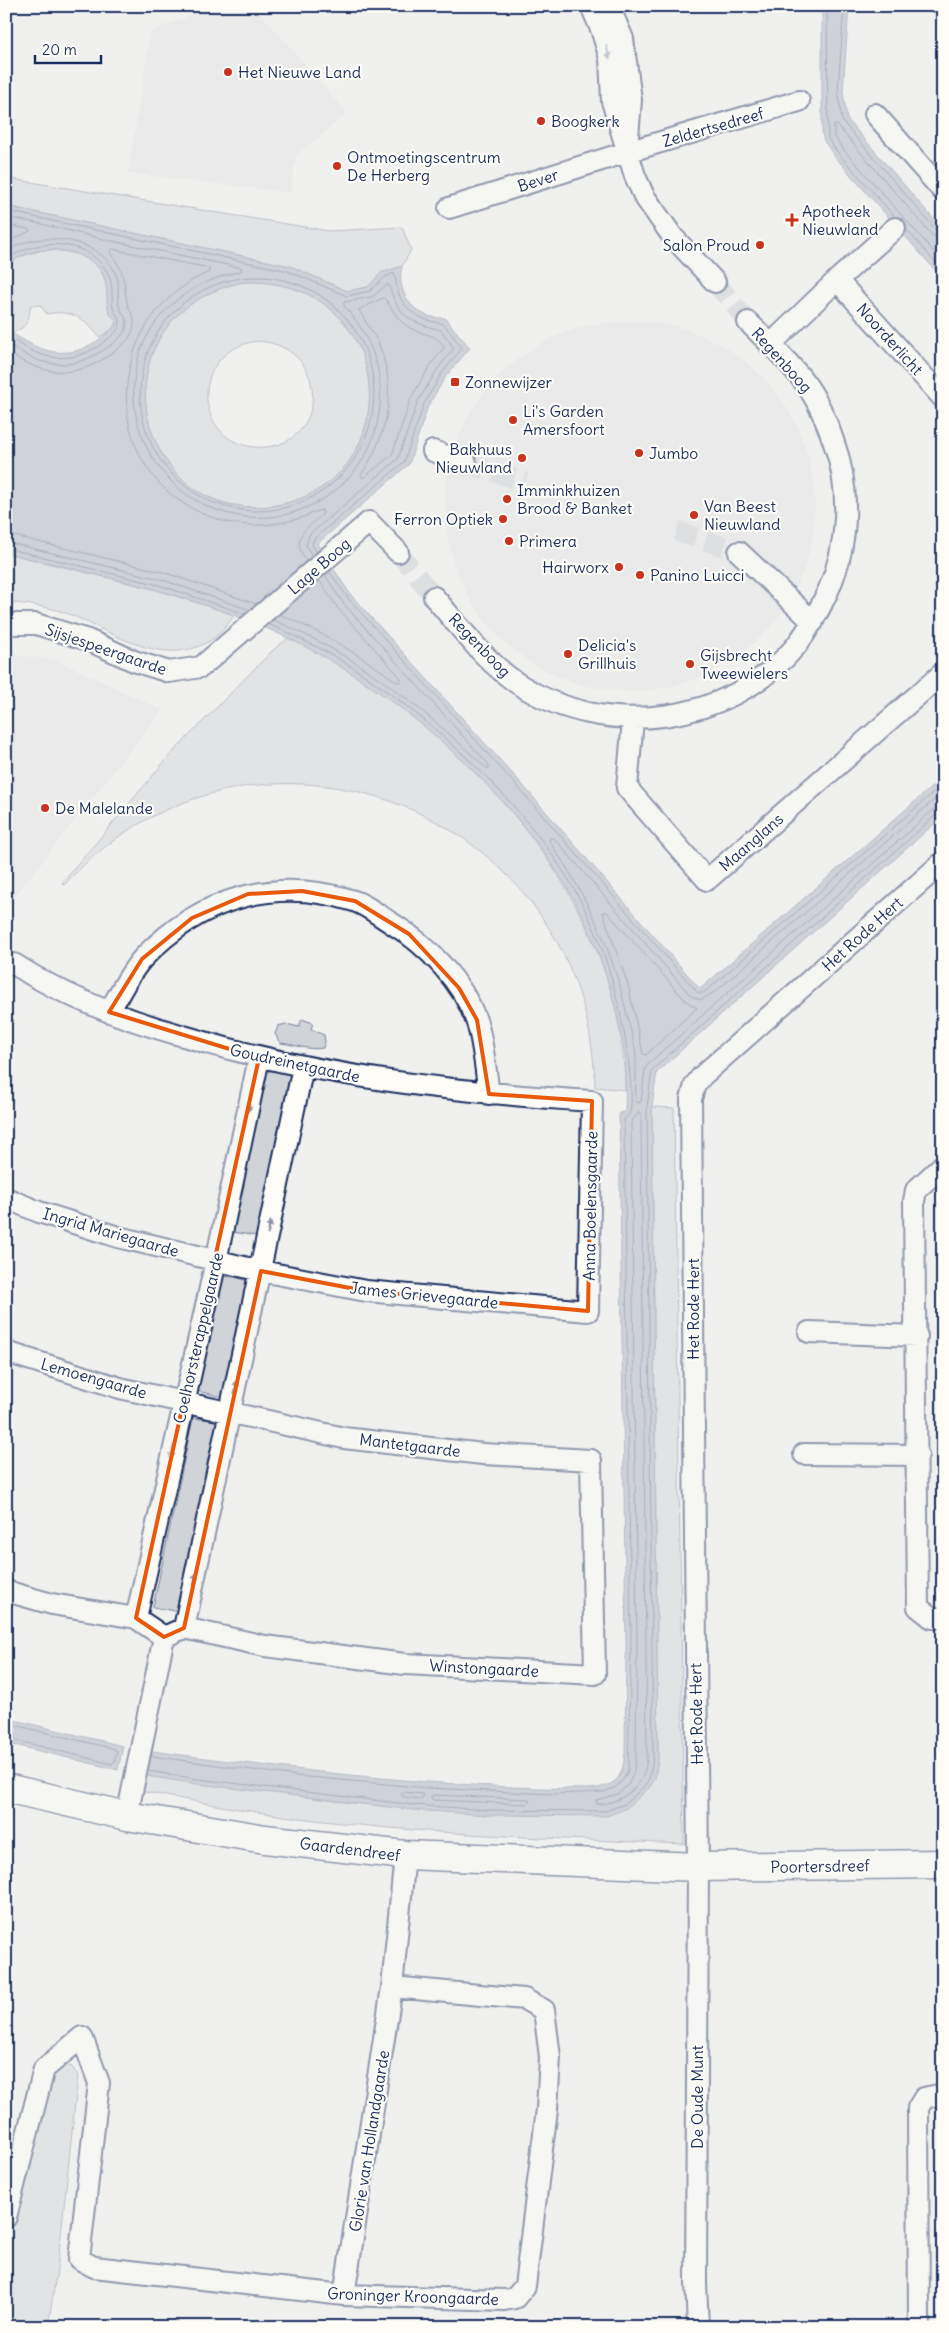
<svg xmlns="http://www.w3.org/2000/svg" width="949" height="2333" font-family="Delius,sans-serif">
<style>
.built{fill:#e0e2e3}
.green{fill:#d0d3d8;stroke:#76819b;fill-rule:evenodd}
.water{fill:#a7adbd;stroke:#6f7b97;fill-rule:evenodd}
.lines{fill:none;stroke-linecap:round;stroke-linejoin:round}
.shore{stroke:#536184;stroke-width:1}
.street-tunnel{stroke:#c5c9d1;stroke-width:20;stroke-dasharray:20 10;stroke-linecap:butt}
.street-casing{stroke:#1b2f5e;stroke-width:24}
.secondary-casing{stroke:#1b2f5e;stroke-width:31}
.street{stroke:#fdfcf7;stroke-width:20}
.secondary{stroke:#fdfcf7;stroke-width:28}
.oneway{fill:#8c96aa}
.marked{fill:none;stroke:#e8590c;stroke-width:4;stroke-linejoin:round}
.poi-dot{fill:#c8321e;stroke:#fdfcf7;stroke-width:2}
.labels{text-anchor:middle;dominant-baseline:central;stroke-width:4.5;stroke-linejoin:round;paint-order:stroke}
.poi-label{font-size:16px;fill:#1b2f5e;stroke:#fdfcf7;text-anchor:start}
.street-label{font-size:16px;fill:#1b2f5e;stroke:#fdfcf7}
</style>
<rect width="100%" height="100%" fill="#f0f0ee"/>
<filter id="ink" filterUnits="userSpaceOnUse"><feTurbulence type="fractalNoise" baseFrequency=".02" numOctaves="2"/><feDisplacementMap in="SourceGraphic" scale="10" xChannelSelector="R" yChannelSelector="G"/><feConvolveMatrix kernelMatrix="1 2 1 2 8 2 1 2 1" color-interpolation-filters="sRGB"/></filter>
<g filter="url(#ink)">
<path class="built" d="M 205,6 L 254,6 L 347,113 L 296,156 L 290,193 L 128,173 L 151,31 L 183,19 Z
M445 506a185 185 0 1 1 370 0a185 185 0 1 1-370 0Z
M 6,654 L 57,660 L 162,710 L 6,907 Z"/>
<path class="green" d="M 6,178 L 329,231 L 402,227 L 411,250 L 402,266 L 381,273 L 368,287 L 347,291 L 290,266 L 6,206 Z
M 42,250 C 66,250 102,255 106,284 C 109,300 107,307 116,321 L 113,329 L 99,337 C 86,319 71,309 47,314 L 40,305 L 30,306 C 30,321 25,330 10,333 L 6,328 L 6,268 L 17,258 Z
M 243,282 C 398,276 412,481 277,505 C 136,530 84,317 243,282 ZM 257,341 C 330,345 329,442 266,447 C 195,453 183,352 257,341 Z
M 6,553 L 157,590 L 235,615 C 228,623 222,633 214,638 C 164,673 110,629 63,612 C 45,606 25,604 6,602 Z
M 288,638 C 310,649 332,659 352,672 C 492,764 624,914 625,1090 L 595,1087 C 589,809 253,678 64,885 L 62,883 L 171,754 L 272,651 Z
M 302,1019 L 313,1023 L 311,1029 L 324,1035 L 325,1042 L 323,1048 C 310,1051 294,1044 280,1043 L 275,1034 L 278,1026 L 286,1024 L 299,1027 Z
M 266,1070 L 290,1075 L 257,1236 L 232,1232 Z
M 652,1107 L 674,1108 L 684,1844 C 570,1839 455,1836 341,1823 C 273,1816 207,1804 140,1791 L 140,1775 L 351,1803 L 488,1815 L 655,1778 L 658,1758 Z
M 221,1276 L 235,1277 L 248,1281 L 223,1397 L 197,1391 Z
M 193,1418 L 218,1421 L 181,1612 L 153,1607 Z
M 66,2065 L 72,2067 L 78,2075 L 58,2263 L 48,2327 L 6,2327 L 6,2245 L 47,2083 L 54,2072 Z"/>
<path class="water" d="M 822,6 L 849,6 L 843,91 L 847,119 L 943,230 L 943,279 L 834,156 L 824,141 L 822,134 Z
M 6,206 L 290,266 L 347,291 L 368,287 L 381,273 L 402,266 C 395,294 416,320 445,318 L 470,348 L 446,376 L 428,406 L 409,464 L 317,544 L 351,595 L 520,782 L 700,989 L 943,777 L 943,816 L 657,1072 L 652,1107 L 658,1758 L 655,1778 L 650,1787 L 627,1808 L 607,1816 L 488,1815 L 413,1810 L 198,1784 L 140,1775 L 145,1750 C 293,1770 440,1788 589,1789 C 616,1786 622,1780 625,1753 L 626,1644 L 619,1113 L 625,1112 C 625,1094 627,1075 625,1057 C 618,999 593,927 561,878 C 499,781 393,689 290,639 C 200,596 102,575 6,553 L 6,328 C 10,333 16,336 22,339 C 48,356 76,358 101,338 C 107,333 114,330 116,321 C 114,318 110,315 109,312 C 105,299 109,285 102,273 C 87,248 42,243 18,258 C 14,260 10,265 6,268 ZM 243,282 C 398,276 412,481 277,505 C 136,530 84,317 243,282 Z
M 6,1718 L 123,1746 L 118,1770 L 6,1743 Z"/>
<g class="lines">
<path class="shore" d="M 827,6 L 828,139 L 838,153 L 895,217
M 844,6 L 838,91 L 842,121 L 937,231 L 943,233
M 6,211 L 288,271 L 347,296 L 370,291 L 385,277 L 394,273 C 396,278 396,286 398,292 C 406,314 423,320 444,324 L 462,348 L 442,373 L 424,404 L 404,462 L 314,539 L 312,545 L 317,552
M 6,217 L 42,224 L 107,240 L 242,268 L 241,271 C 221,276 202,282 185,294 C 98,354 128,486 226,513 C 254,521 284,518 310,506 C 339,493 365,465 374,435 C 389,387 377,342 344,306 L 344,302 L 372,297 L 388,284 C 391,290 392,297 396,303 C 406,322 422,325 441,330 L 454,348 L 437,370 L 418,401 L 398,459 L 309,535 L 306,545 L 312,556
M 6,225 L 29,229 L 30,231 L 6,243
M 906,229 L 943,271
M 943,239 L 932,235 L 837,125 L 834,125 L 834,136 L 843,149 L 943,262
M 6,253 C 18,242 37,238 52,239 C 79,240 107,250 117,277 C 120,287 116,299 120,308 C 123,316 129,318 126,328 C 123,336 117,340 111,345 C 88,361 68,369 40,361 C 27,357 18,349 6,344
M 6,261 C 32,237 86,238 106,270 C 114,282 111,295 113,308 C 114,313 119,316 120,321 C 119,333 112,335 104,342 C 83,359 55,363 30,350 C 22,346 15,340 6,336
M140 394a117 117 0 1 1 234 0a117 117 0 1 1-234 0Z
M 384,298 C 392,307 396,319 407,326 C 421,336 436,332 444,347 L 430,366 L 411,398 L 392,455 L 363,478 L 361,475 C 386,438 397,394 381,350 C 376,335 366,324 359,310 Z
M 6,352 C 47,377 76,380 115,351 C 125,343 133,337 134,324 C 135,314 128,310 127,302 C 123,281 125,271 110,253 L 112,249 L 209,268 L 209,272 C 100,319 97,476 211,517 C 240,528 268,527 297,519 C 306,517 314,511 322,510 L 323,514 C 305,530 290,537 306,561
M 6,534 L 163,572 L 256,604
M 6,542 L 160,579 L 250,610
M 6,548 L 159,585 L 245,614
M 329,571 L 348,598 L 516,785 L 698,993 L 703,993 L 712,986 L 943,784
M 279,614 C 322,632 360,655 397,682 L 400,682 L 401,678 L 337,607 L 319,580
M 273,620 C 357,655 421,706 486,768 L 489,768 L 489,765 L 343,603 L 325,575
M 943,792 L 716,991 L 701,1000 L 691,996 L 554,838 L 550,838 L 549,841 C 588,898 612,948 627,1015 C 630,1029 635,1043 636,1057 C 637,1072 634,1088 637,1103 L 641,1102 L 645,1069 L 649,1063 L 933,810 L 943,806
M 603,912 L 607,912 L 686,1001 L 697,1008 L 646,1055 L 643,1054 L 628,985 Z
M 639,1112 L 641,1115 L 647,1757 C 646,1763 646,1768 644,1773 C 639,1791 614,1805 597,1804 L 596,1800 L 618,1794 L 628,1785 L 634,1772 L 636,1754 L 637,1644 L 631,1123 Z
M 6,1723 L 115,1749 L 117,1752 L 114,1762 L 112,1764 L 6,1738
M 151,1756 L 297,1776 L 428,1788 L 552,1794 L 604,1792 L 616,1787 L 623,1780 L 628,1770 L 631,1644 L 624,1119 C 626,1118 628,1116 629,1114 C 635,1104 627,1045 624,1032 C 617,995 607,958 592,924 C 548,824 444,728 355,669 C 328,651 297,637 268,624
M 148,1771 L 198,1779 L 414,1805 L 488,1810 L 605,1811 L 625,1804 L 646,1785 L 650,1776 L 653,1758 L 647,1107 L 652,1070 L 937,814 L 943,813
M 404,1792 L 422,1794 L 423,1797 L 421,1799 L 403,1797 L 401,1794 Z
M 433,1795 L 527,1799 L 530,1801 L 527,1804 L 433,1800 L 431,1797 Z"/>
<path class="street-tunnel" d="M 715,282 L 748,322
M 466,463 L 525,482
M 677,531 L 739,552
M 398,552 L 434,597"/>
<g class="street-casing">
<path id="street" d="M 591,6 L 601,29 L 610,58 L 612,101 L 635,176 L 644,196 L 673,237 L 715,282
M 609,6 L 623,39 L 631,100 L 628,137
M 875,114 L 943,191
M 449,208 L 627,152 L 799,101
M 837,280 L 895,228
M 770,345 L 837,280 L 943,398
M 433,451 L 466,463
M 739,552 L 813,622
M 434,597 C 461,628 486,663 520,685 C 606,740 729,725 796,646 C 809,629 819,611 828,591 C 849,543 851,489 833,440 C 826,420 817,399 805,383 C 789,361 767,341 748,322
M 6,624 L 36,624 L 88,640 L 134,661 L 169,672 L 201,667 L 369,522 L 398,552
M 633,719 L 627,788 L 707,880 L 943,673
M 109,1012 C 119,995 129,973 143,958 C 200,898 274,876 354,901 C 367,905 381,917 393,924 C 427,945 462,981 476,1020 C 483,1038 486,1074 489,1094
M 943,1165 L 916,1190 L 914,1201 L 918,1607 L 932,1618 L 943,1618
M 6,1198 L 39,1212 L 118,1237 L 261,1271 L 366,1291 L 588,1311 L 592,1101 C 455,1092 319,1077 187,1037 C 124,1019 68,999 14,964
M 809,1332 L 917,1336
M 6,1352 L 120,1388 L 344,1438 L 483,1454 L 591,1460 L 595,1674 L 405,1664 L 265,1646 L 184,1628 L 164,1637
M 804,1454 L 918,1455
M 6,1591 L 52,1604 L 136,1618 L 164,1637
M 136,1618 L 216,1261 L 259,1058
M 184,1628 L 303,1067
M 127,1816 L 164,1637
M 6,2217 L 44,2069 L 82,2037 L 99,2083 L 79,2259 L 94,2267 L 344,2295 L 504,2300 L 515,2298 L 525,2286 L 547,2109 L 550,2057 L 544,2010 L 524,1999 L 392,1987 L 405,1855
M 344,2295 L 392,1987
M 698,2327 L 696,2283 L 698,1867 L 691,1099 L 695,1085 L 702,1076 L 943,862
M 919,2327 L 918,2108 L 924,2098 L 943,2094"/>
</g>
<g class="secondary-casing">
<path id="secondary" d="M 6,1788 L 127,1816 L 265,1839 L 405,1855 L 698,1867 L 943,1864"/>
</g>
<use href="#street" class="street"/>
<use href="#secondary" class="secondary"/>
</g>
<defs><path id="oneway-solid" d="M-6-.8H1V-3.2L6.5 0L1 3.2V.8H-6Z" transform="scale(1.25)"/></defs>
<g class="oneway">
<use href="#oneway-solid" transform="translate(608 52) rotate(75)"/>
<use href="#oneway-solid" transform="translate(249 1105) rotate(102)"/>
<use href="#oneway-solid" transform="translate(269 1228) rotate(-78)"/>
<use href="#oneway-solid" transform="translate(236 1387) rotate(-78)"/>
<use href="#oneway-solid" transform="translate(172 1452) rotate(102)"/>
<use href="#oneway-solid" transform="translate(195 1580) rotate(-78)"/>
</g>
</g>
<path d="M0 0H949V2333H0ZM 302,891 L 355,901 L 409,934 L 459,988 L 477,1020 L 489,1094 L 592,1101 L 588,1311 L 366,1291 L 261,1271 L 184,1628 L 164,1637 L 136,1618 L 259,1058 L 109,1012 L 142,959 L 192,918 L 248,894 Z" fill="#f0f0ee" fill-opacity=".55" fill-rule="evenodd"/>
<path class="marked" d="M 302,891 L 355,901 L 409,934 L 459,988 L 477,1020 L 489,1094 L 592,1101 L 588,1311 L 366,1291 L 261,1271 L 184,1628 L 164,1637 L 136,1618 L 259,1058 L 109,1012 L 142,959 L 192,918 L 248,894 Z"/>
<g class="poi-dot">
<circle cx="228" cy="72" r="5"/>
<circle cx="541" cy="121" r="5"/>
<circle cx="337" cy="166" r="5"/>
<path d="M789.5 212.5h5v5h5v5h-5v5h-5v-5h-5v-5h5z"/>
<circle cx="760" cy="245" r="5"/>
<rect x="450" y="377" width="10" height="10" rx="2.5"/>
<circle cx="513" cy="420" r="5"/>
<circle cx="639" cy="453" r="5"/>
<circle cx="522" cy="458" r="5"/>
<circle cx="507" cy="499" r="5"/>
<circle cx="694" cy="515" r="5"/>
<circle cx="503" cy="519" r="5"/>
<circle cx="509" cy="541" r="5"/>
<circle cx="619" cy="567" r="5"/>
<circle cx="640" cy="575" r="5"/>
<circle cx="568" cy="654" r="5"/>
<circle cx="690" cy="664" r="5"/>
<circle cx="45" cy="808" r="5"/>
</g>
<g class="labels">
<g class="poi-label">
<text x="238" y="72">Het Nieuwe Land</text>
<text x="551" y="121">Boogkerk</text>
<text x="347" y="157">Ontmoetingscentrum<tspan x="347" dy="18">De Herberg</tspan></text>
<text x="802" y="211">Apotheek<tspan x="802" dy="18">Nieuwland</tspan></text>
<text x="750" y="245" text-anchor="end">Salon Proud</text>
<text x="465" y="382">Zonnewijzer</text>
<text x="523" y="411">Li's Garden<tspan x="523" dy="18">Amersfoort</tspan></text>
<text x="512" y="449" text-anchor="end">Bakhuus<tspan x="512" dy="18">Nieuwland</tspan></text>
<text x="649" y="453">Jumbo</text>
<text x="517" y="490">Imminkhuizen<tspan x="517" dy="18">Brood &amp; Banket</tspan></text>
<text x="704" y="506">Van Beest<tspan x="704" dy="18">Nieuwland</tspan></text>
<text x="493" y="519" text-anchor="end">Ferron Optiek</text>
<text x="519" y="541">Primera</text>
<text x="609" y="567" text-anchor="end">Hairworx</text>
<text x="650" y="575">Panino Luicci</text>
<text x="578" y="645">Delicia's<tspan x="578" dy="18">Grillhuis</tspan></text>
<text x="700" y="655">Gijsbrecht<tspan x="700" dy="18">Tweewielers</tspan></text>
<text x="55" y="808">De Malelande</text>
</g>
<g class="street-label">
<text transform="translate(713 127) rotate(-16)">Zeldertsedreef</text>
<text transform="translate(538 180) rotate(-18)">Bever</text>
<text transform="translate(890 339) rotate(48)">Noorderlicht</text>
<text transform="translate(782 360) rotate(48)">Regenboog</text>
<text transform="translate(319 566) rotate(-41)">Lage Boog</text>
<text transform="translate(480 645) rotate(46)">Regenboog</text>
<text transform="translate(106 649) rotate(19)">Sijsjespeergaarde</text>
<text transform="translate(751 842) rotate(-41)">Maanglans</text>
<text transform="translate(862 934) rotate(-42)">Het Rode Hert</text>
<text transform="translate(295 1063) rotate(12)">Goudreinetgaarde</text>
<text transform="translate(590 1206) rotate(-89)">Anna Boelensgaarde</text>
<text transform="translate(111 1232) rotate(16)">Ingrid Mariegaarde</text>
<text transform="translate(424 1295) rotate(6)">James Grievegaarde</text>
<text transform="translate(693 1309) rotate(-90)">Het Rode Hert</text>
<text transform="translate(198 1338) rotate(-77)">Coelhorsterappelgaarde</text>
<text transform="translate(94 1378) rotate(16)">Lemoengaarde</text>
<text transform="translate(410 1445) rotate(7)">Mantetgaarde</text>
<text transform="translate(484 1668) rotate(3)">Winstongaarde</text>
<text transform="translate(696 1714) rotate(-91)">Het Rode Hert</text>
<text transform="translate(350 1849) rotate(7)">Gaardendreef</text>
<text transform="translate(820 1866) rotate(-1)">Poortersdreef</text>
<text transform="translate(697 2097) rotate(-90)">De Oude Munt</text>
<text transform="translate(369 2141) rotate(-81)">Glorie van Hollandgaarde</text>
<text transform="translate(413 2296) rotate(2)">Groninger Kroongaarde</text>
</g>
</g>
<rect width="949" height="2333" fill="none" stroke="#fdfcf7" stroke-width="25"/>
<rect x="12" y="12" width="924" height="2308" fill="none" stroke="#1b2f5e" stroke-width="2" filter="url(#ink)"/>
<path d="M35 55v8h66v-8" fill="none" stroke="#1b2f5e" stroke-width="2.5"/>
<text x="42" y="55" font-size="15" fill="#1b2f5e" stroke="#fdfcf7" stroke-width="4" paint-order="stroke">20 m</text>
</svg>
